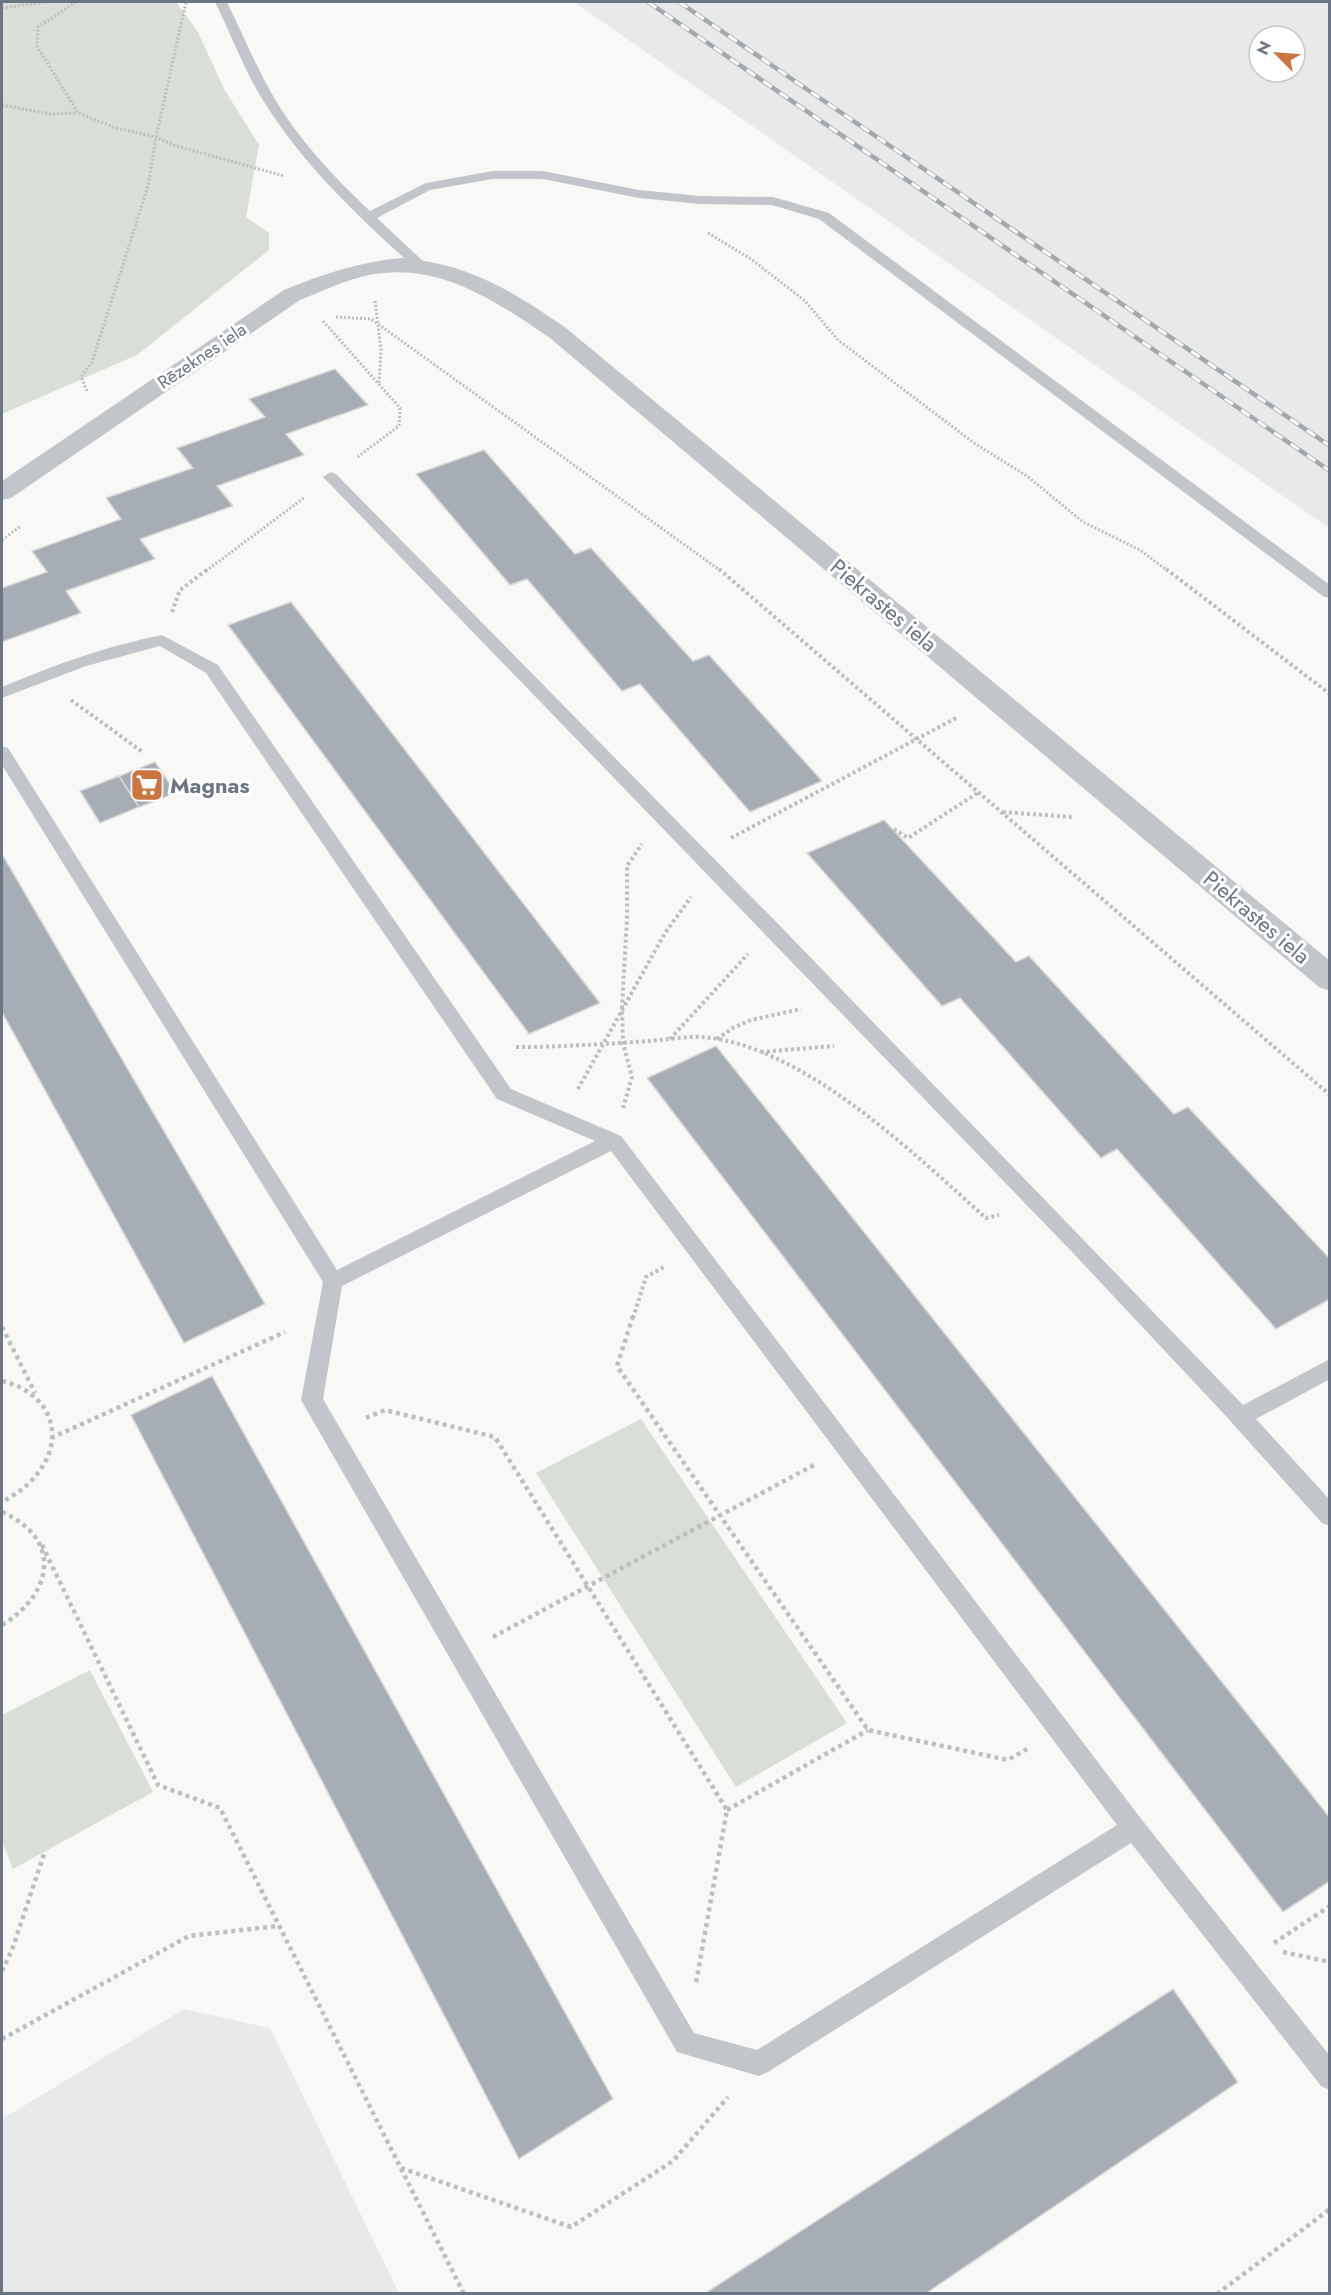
<svg xmlns="http://www.w3.org/2000/svg" width="1331" height="2295" font-family="Jost,sans-serif">
<style>
.built{fill:#e8eae9;fill-rule:evenodd}
.green{fill:#d9ded7}
.building{fill:#a7adb4;stroke:#d9dad8;stroke-width:1.5}
.lines{fill:none;stroke-linecap:round;stroke-linejoin:round}
.path-far2{stroke:#bcbec0;stroke-width:3;stroke-dasharray:2 2;stroke-linecap:butt}
.path-far1{stroke:#bcbec0;stroke-width:4;stroke-dasharray:3 3;stroke-linecap:butt}
.path{stroke:#bcbec0;stroke-width:4.5;stroke-dasharray:4 4;stroke-linecap:butt}
.service{fill:#c2c5c9;fill-rule:evenodd}
.minor{fill:#c2c5c9;fill-rule:evenodd}
.rail-casing{stroke:#a4a8ae;stroke-width:4.5}
.rail{stroke:#fff;stroke-width:3;stroke-dasharray:10;stroke-linecap:butt}
.labels{text-anchor:middle;dominant-baseline:central;stroke-width:6;stroke-linejoin:round;paint-order:stroke}
.far-street-label{font-size:18px;fill:#6b7583;stroke:#fff}
.street-label{font-size:22px;fill:#6b7583;stroke:#fff}
.poi-label{font-size:22px;font-weight:bold;fill:#6b7583;stroke:#fff;text-anchor:start}
</style>
<rect width="100%" height="100%" fill="#f8f8f6"/>
<path class="built" d="M 574,2 L 1329,2 L 1329,528 ZM 1259,36 L 1295,36 L 1295,72 L 1259,72 Z
M 184,2009 L 270,2028 L 399,2293 L 2,2293 L 2,2119 Z"/>
<path class="green" d="M 2,2 L 176,2 L 198,32 L 224,89 L 259,145 L 246,217 L 269,233 L 269,250 L 137,355 L 2,414 Z
M 641,1419 L 847,1723 L 736,1787 L 536,1473 Z
M 90,1670 L 153,1792 L 13,1869 L 2,1841 L 2,1715 Z"/>
<path class="building" d="M 335,369 L 368,405 L 286,434 L 304,455 L 217,486 L 233,506 L 140,539 L 155,559 L 66,591 L 81,613 L 2,642 L 2,588 L 47,572 L 32,551 L 121,519 L 106,498 L 193,468 L 177,448 L 265,417 L 249,399 Z
M 484,450 L 575,554 L 591,548 L 693,661 L 709,655 L 822,781 L 750,812 L 640,684 L 622,691 L 527,579 L 510,585 L 416,474 Z
M 291,602 L 600,1003 L 529,1034 L 228,625 Z
M 155,762 L 176,793 L 139,807 L 119,776 Z
M 119,776 L 139,807 L 100,823 L 80,791 Z
M 884,820 L 1016,962 L 1029,956 L 1174,1114 L 1188,1107 L 1330,1259 L 1330,1299 L 1276,1329 L 1117,1149 L 1101,1158 L 960,998 L 942,1006 L 807,853 Z
M 2,854 L 265,1304 L 184,1343 L 2,1012 Z
M 716,1046 L 1330,1818 L 1330,1881 L 1283,1912 L 647,1078 Z
M 212,1376 L 613,2099 L 519,2159 L 131,1415 Z
M 1173,1989 L 1238,2082 L 925,2294 L 704,2294 Z"/>
<g class="lines">
<path class="path-far2" d="M 76,2 L 38,27 L 37,46 L 78,113 L 116,128 L 156,137 L 173,145 L 284,176
M 2,8 L 47,2
M 2,105 L 50,114 L 77,113
M 708,233 L 751,259 L 805,301 L 838,340 L 974,443 L 1027,476 L 1083,522 L 1140,550 L 1168,571
M 375,301 L 381,350 L 379,383
M 336,317 L 371,319 L 721,571
M 323,321 L 400,408 L 399,426 L 356,458
M 87,391 L 81,377 L 92,362 L 148,186 L 156,137 L 186,2
M 2,540 L 21,526
M 206,571 L 305,497"/>
<path class="path-far1" d="M 719,569 L 1330,1095
M 1166,569 L 1330,694
M 172,612 L 180,590 L 208,569
M 71,700 L 144,753
M 1003,812 L 1073,817
M 894,829 L 908,838 L 979,792
M 731,838 L 958,717
M 670,1039 L 748,954
M 717,1039 L 733,1028 L 751,1020 L 801,1009
M 516,1047 C 560,1047 604,1044 648,1041 C 666,1040 685,1036 702,1037 C 803,1045 913,1153 986,1218 L 999,1215
M 761,1052 L 834,1046
M 578,1089 L 665,933 L 691,897
M 623,1108 L 632,1077 L 623,1043 L 622,1007 L 627,918 L 627,866 L 642,844
M 633,1318 L 646,1277 L 664,1267"/>
<path class="path" d="M 633,1316 L 617,1366 L 868,1730 L 1008,1760 L 1027,1749
M 2,1327 L 35,1393
M 2,1381 C 53,1393 69,1441 32,1480 C 24,1489 13,1496 2,1502
M 366,1418 L 385,1410 L 495,1437 L 727,1810 L 696,1983
M 51,1438 L 285,1332
M 2,1512 C 63,1539 53,1594 2,1625
M 42,1545 L 158,1785 L 220,1808 L 464,2294
M 493,1637 L 814,1465
M 727,1810 L 868,1730
M 1274,1943 L 1330,1906
M 1283,1952 L 1330,1962
M 2,1971 L 12,1950 L 45,1851
M 2,2039 L 189,1936 L 278,1926
M 401,2168 L 571,2227 L 673,2161 L 728,2097
M 1217,2294 L 1330,2209"/>
<path class="service" d="M 215,2 L 227,2 C 242,33 255,64 272,94 C 297,138 333,176 370,211 L 426,183 L 493,171 L 543,171 L 639,190 L 700,196 L 773,197 L 829,213 L 1330,585 L 1330,598 L 1324,597 L 819,219 L 772,205 L 700,204 L 639,198 L 543,179 L 493,179 L 430,190 L 377,218 L 426,264 L 424,267 L 414,267 C 360,218 306,168 266,105 C 245,73 232,36 215,2 Z
M 331,472 L 336,474 L 785,931 L 1243,1405 L 1330,1359 L 1330,1379 L 1256,1419 L 1330,1500 L 1330,1526 L 1322,1523 L 1224,1414 L 1073,1253 L 326,480 L 323,477 Z
M 162,635 L 218,665 L 511,1089 L 621,1136 L 1142,1820 L 1330,2056 L 1330,2090 L 1321,2086 L 1131,1843 L 768,2072 L 759,2076 L 677,2052 L 301,1400 L 323,1282 L 2,765 L 2,746 L 8,748 L 337,1270 L 595,1141 L 497,1099 L 206,673 L 160,646 L 86,666 L 2,698 L 2,687 C 54,665 106,646 162,635 ZM 611,1151 L 1117,1825 L 757,2050 L 694,2033 L 323,1399 L 342,1286 Z"/>
<path class="minor" d="M 401,258 C 470,264 510,290 566,328 L 1330,961 L 1330,991 L 1319,987 L 550,338 C 495,301 439,261 369,275 C 345,280 323,291 300,300 L 11,498 L 2,500 L 2,481 L 284,290 C 323,274 359,262 401,258 Z"/>
<g class="rail-casing">
<path id="rail" d="M 648,2 L 1330,471
M 679,2 L 1330,446"/>
</g>
<use href="#rail" class="rail"/>
</g>
<defs>
<g id="supermarket-square" transform="scale(1.725)"><rect x="-9" y="-9" width="18" height="18" rx="4" fill="#cd7541" stroke="#fff"/><path d="M-6-5.5h2.5l.6 2H6L4.5 2H-2.5L-4.4-4H-6ZM-1.5 3.2a1.3 1.3 0 1 0 .1 0ZM3 3.2a1.3 1.3 0 1 0 .1 0Z" fill="#fff"/></g>
</defs>
<g fill-rule="evenodd">
<use href="#supermarket-square" x="147" y="785"/>
</g>
<g class="labels">
<g class="far-street-label">
<text transform="translate(202 356) rotate(-34)">Rēzeknes iela</text>
</g>
<g class="street-label">
<text transform="translate(884 605) rotate(40)">Piekrastes iela</text>
<text transform="translate(1257 917) rotate(40)">Piekrastes iela</text>
</g>
<g class="poi-label">
<text x="170" y="785">Magnas</text>
</g>
</g>
<rect width="1331" height="2295" fill="none" stroke="#6b7583" stroke-width="6"/>
<g transform="translate(1277 54) rotate(295)"><circle r="28" fill="#ffffff" stroke="#c4c8cd" stroke-width="1.5"/>
<path d="M0-4.5L10 22L0 15L-10 22Z" fill="#cd7541"/>
<text y="-9" font-size="16" font-weight="bold" text-anchor="middle" fill="#6b7583">N</text>
</g>
</svg>
